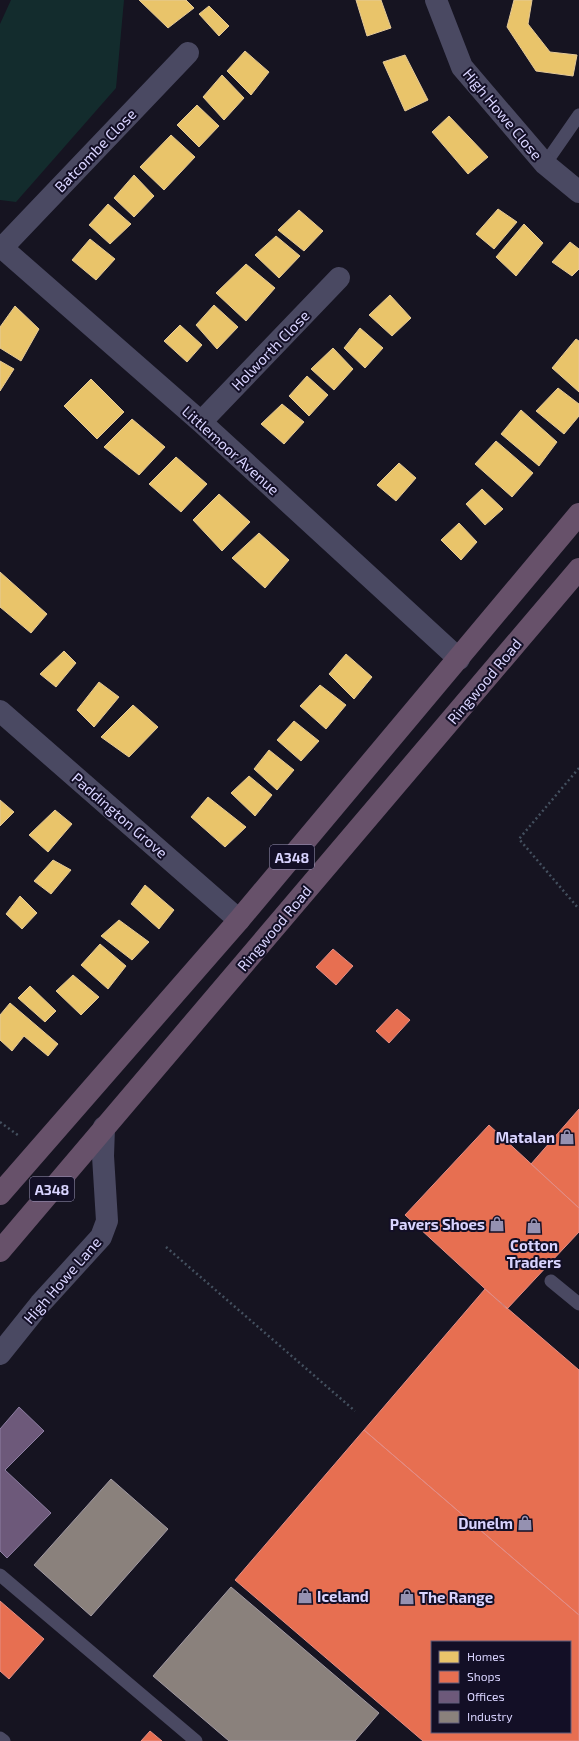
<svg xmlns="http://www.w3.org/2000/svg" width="579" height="1741" font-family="'Exo 2',sans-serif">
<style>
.green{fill:#132c2d}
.homes{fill:#e9c46a;stroke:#e4c997}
.shops{fill:#e76f51;stroke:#e38d85;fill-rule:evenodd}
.offices{fill:#6d597a;stroke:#8d7ea2}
.industry{fill:#8a817c;stroke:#a29aa3}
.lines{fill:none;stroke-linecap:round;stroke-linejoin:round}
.path{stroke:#44505f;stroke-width:2.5;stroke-dasharray:2 3;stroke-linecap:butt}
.lane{stroke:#4a4962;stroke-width:13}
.street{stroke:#4a4962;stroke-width:22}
.highway{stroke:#67516a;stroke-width:22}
.labels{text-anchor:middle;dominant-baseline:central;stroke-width:4;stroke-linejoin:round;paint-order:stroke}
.shield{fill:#130f26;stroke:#9e99be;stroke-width:1}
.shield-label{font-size:14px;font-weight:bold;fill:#d9d4ff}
.street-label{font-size:15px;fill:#d9d4ff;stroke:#130f26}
.poi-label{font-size:15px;font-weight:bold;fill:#d9d4ff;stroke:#130f26;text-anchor:end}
</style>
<rect width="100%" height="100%" fill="#161421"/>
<path class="green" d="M 11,0 L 124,0 L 116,88 L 16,202 L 0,200 L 0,24 Z"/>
<path class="homes" d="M 139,0 L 186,0 L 194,8 L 168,28 Z
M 356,0 L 381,0 L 391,28 L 367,36 Z
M 514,0 L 532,0 L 528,24 L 550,52 L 577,55 L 573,76 L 536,71 L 507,27 Z
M 209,6 L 229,26 L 219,36 L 199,14 Z
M 245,51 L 269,72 L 251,95 L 227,71 Z
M 405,55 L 428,100 L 405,111 L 383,62 Z
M 222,75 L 244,98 L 224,120 L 203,97 Z
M 197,105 L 219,126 L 199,147 L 177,125 Z
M 449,116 L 488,157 L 468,174 L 432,132 Z
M 171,135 L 195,157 L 164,190 L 140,167 Z
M 134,175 L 154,196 L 134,217 L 114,198 Z
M 108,204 L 131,224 L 110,244 L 89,225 Z
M 498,209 L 517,222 L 494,249 L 476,234 Z
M 299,210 L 323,231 L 304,251 L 278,230 Z
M 524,224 L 543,243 L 516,276 L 496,257 Z
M 276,236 L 300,256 L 279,278 L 255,255 Z
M 90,239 L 115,259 L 96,280 L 72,260 Z
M 570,242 L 579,249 L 579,269 L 572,276 L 552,262 Z
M 246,264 L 275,288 L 246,321 L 216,293 Z
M 390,295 L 411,318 L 392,336 L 369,315 Z
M 214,305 L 238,327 L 217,349 L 196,325 Z
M 15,306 L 39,329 L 21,361 L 0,348 L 0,327 Z
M 180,325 L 202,345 L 187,362 L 164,341 Z
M 360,328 L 383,348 L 365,368 L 344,348 Z
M 576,339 L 579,341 L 579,392 L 552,368 Z
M 333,348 L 353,369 L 334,390 L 311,369 Z
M 0,361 L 14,369 L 0,391 Z
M 307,376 L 328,395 L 309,416 L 289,396 Z
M 91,379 L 124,412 L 97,439 L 64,406 Z
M 558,388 L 579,404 L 579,416 L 564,434 L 536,411 Z
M 282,404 L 304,422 L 284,444 L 261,424 Z
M 521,410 L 557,442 L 539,466 L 501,434 Z
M 132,419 L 165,447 L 139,475 L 104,447 Z
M 496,441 L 533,473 L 512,497 L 475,464 Z
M 176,457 L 207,484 L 181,512 L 149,484 Z
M 399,463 L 416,478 L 396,501 L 377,485 Z
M 482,489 L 503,509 L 485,525 L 466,504 Z
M 219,494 L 250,522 L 222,551 L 193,520 Z
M 459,523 L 477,542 L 461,560 L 441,540 Z
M 259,533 L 289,560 L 265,588 L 232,558 Z
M 0,572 L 47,614 L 31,633 L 0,607 Z
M 64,651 L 76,663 L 56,687 L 40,674 Z
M 346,654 L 372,677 L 354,699 L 329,674 Z
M 99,682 L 119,697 L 94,727 L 77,710 Z
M 320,685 L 346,705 L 326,729 L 300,706 Z
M 133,705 L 158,727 L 129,757 L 101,737 Z
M 294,721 L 319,741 L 301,761 L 277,740 Z
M 269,750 L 294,770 L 277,790 L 254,769 Z
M 249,776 L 272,795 L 255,816 L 231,793 Z
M 208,797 L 246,827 L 225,847 L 191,817 Z
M 0,800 L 14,812 L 0,826 Z
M 55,810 L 72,824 L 48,852 L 29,835 Z
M 53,860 L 71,870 L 51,894 L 34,881 Z
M 145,885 L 174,910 L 159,929 L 131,904 Z
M 20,896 L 37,913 L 22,929 L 6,914 Z
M 119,920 L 149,942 L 132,960 L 101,936 Z
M 100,944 L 126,966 L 108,989 L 81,965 Z
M 73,975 L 99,997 L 81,1015 L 56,991 Z
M 30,986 L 56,1011 L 45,1022 L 18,998 Z
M 10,1003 L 58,1044 L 48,1056 L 24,1036 L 12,1051 L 0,1040 L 0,1015 Z"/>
<path class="shops" d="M 333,949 L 353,966 L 336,985 L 316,967 Z
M 397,1009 L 410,1020 L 389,1043 L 376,1031 Z
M 579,1109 L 579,1208 L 531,1164 Z
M 489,1125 L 579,1208 L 579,1232 L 507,1309 L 405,1215 Z
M 485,1289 L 579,1370 L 579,1615 L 364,1430 Z
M 364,1430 L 579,1615 L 579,1741 L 423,1741 L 235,1580 ZM 432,1642 L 570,1642 L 570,1732 L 432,1732 Z
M 0,1601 L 44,1639 L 9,1679 L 0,1671 Z
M 150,1731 L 162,1741 L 141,1741 Z"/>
<path class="offices" d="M 19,1407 L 44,1431 L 5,1470 L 51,1513 L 7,1558 L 0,1551 L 0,1429 Z"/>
<path class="industry" d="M 111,1479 L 168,1529 L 91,1616 L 34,1565 Z
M 231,1587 L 379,1713 L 355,1741 L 229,1741 L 153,1676 Z"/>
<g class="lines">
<path class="path" d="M 579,768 L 519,839 L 579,909
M 0,1122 L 19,1136
M 166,1247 L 355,1411"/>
<path class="lane" d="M 545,164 L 579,115
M 551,1281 L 579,1304
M 0,1575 L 196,1741
M 0,1738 L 4,1741"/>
<path class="street" d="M 436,0 L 462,67 L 545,164 L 579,192
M 0,246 L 201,422 L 459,659
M 2,248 L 188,53
M 201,422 L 339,278
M 0,711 L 239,920
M 0,1354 L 40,1304 L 101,1237 L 107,1221 L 103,1156 L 104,1127"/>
<path class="highway" d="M 0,1194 L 239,920 L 579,514
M 0,1251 L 579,569"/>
</g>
<defs>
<g id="shop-bare" transform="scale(1.2)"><path d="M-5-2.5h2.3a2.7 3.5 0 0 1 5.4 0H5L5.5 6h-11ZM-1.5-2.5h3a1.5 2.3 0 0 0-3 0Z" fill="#9591b1" stroke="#130f26" stroke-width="2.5" paint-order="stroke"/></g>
</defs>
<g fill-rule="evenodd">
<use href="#shop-bare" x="567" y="1137"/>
<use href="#shop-bare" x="497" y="1224"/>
<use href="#shop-bare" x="534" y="1226"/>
<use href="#shop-bare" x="525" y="1523"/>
<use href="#shop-bare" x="305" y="1596"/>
<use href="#shop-bare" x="407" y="1597"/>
</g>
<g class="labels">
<g class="shield">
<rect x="270" y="845" width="44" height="24" rx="3"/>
<rect x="30" y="1177" width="44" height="24" rx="3"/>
</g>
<g class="shield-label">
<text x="292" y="857">A348</text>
<text x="52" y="1189">A348</text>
</g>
<g class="street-label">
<text transform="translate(503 114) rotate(50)">High Howe Close</text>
<text transform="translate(95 150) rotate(-46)">Batcombe Close</text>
<text transform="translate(270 350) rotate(-46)">Holworth Close</text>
<text transform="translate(231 450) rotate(42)">Littlemoor Avenue</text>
<text transform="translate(484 681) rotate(-50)">Ringwood Road</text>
<text transform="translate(120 815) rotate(41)">Paddington Grove</text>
<text transform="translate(274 928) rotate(-50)">Ringwood Road</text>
<text transform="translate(62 1280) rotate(-49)">High Howe Lane</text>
</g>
<g class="poi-label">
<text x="555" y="1137">Matalan</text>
<text x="485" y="1224">Pavers Shoes</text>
<text x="534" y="1245" text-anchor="middle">Cotton<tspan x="534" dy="17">Traders</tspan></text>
<text x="513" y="1523">Dunelm</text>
<text x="317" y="1596" text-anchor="start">Iceland</text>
<text x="419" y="1597" text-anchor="start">The Range</text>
</g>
</g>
<rect x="431" y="1641" width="140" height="92" fill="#130f26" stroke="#625e7d"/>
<rect x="439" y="1651" width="20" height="12" fill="#e9c46a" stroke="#625e7d"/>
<text x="467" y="1661" font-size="12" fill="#d9d4ff">Homes</text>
<rect x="439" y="1671" width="20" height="12" fill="#e76f51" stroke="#625e7d"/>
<text x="467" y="1681" font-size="12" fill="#d9d4ff">Shops</text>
<rect x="439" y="1691" width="20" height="12" fill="#6d597a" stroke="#625e7d"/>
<text x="467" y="1701" font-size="12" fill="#d9d4ff">Offices</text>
<rect x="439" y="1711" width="20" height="12" fill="#8a817c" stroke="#625e7d"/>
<text x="467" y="1721" font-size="12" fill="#d9d4ff">Industry</text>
</svg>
